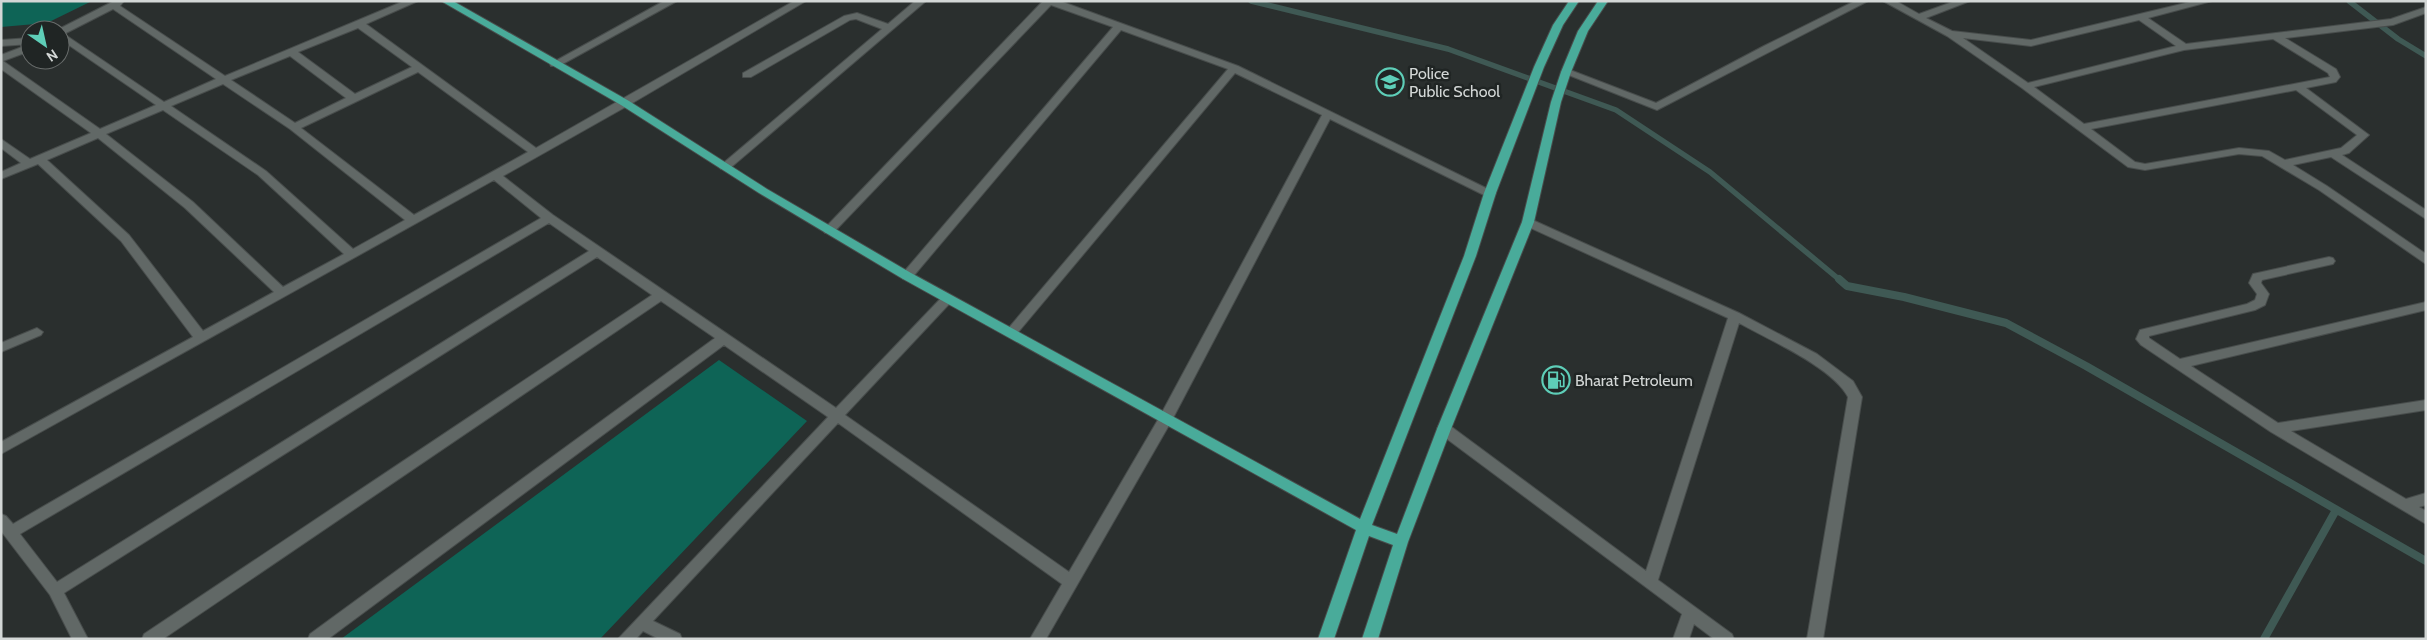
<svg xmlns="http://www.w3.org/2000/svg" width="2427" height="640" font-family="Cabin,sans-serif">
<style>
.green{fill:#0e6456}
.lines{fill:none;stroke-linecap:round;stroke-linejoin:round}
.stream-far1{stroke:#3f5954;stroke-width:5.5}
.stream{stroke:#3f5954;stroke-width:8}
.minor-casing{stroke:#484d4c;stroke-width:2}
.major-casing{stroke:#484d4c;stroke-width:2}
.minor{fill:#616866;fill-rule:evenodd}
.major{fill:#49ab9a;fill-rule:evenodd}
.labels{text-anchor:middle;dominant-baseline:central;stroke-width:5;stroke-linejoin:round;paint-order:stroke}
.poi-label{font-size:16px;fill:#d3d7d6;stroke:#202524;text-anchor:start}
</style>
<rect width="100%" height="100%" fill="#2a2f2e"/>
<path class="green" d="M 1,1 L 92,1 L 47,23 L 1,27 Z
M 719,360 L 807,421 L 600,639 L 341,639 Z"/>
<g class="lines">
<path class="stream-far1" d="M 1251,1 L 1448,49 L 1616,110 L 1710,172 L 1841,281
M 2349,1 L 2398,39 L 2426,56"/>
<path class="stream" d="M 1839,279 L 1847,286 L 1904,297 L 2006,323 L 2086,366 L 2426,561
M 2264,639 L 2336,510"/>
<g class="minor-casing">
<path id="minor" d="M 114,1 L 124,1 L 120,6 L 225,76 L 404,1 L 418,1 L 366,24 L 536,148 L 794,1 L 806,1 L 629,105 L 503,176 L 553,215 L 836,408 L 943,296 L 951,296 L 953,299 L 951,302 L 845,415 L 1069,572 L 1159,418 L 1322,115 L 1235,73 L 1015,336 L 1007,336 L 1005,333 L 1007,330 L 1228,69 L 1121,30 L 911,279 L 903,279 L 901,276 L 903,273 L 1113,27 L 1051,5 L 833,233 L 825,233 L 823,230 L 1043,1 L 1060,1 L 1238,66 L 1496,193 L 1494,196 L 1486,196 L 1330,119 L 1172,420 L 1046,639 L 1030,639 L 1062,584 L 838,423 L 653,621 L 680,634 L 682,639 L 659,639 L 643,631 L 636,639 L 618,639 L 828,417 L 724,345 L 328,639 L 308,639 L 310,634 L 715,338 L 661,301 L 163,639 L 142,639 L 144,634 L 652,295 L 597,257 L 64,593 L 88,639 L 72,639 L 50,595 L 1,531 L 1,514 L 6,516 L 13,524 L 541,218 L 494,180 L 1,454 L 1,442 L 193,337 L 121,241 L 38,164 L 1,179 L 1,172 L 21,163 L 1,148 L 1,139 L 30,159 L 91,133 L 1,69 L 1,55 L 30,44 L 30,51 L 3,61 L 100,129 L 156,105 L 60,39 L 60,30 L 57,30 ZM 113,9 L 216,79 L 164,102 L 64,34 ZM 358,28 L 412,67 L 355,94 L 298,52 ZM 290,56 L 346,98 L 295,123 L 231,80 ZM 418,72 L 528,152 L 414,215 L 301,128 ZM 223,84 L 290,129 L 405,220 L 353,249 L 266,171 L 171,106 ZM 163,110 L 258,175 L 344,254 L 283,287 L 193,202 L 106,134 ZM 98,138 L 185,208 L 274,292 L 203,331 L 129,235 L 47,160 ZM 549,223 L 589,251 L 57,582 L 20,534 Z
M 664,1 L 677,1 L 559,66 L 551,66 L 550,64 Z
M 915,1 L 926,1 L 729,169 L 721,169 L 719,167 L 721,165 L 882,29 L 856,19 L 850,20 L 751,77 L 743,77 L 743,73 L 844,16 L 857,13 L 888,24 Z
M 1855,1 L 1868,1 L 1657,110 L 1561,72 L 1566,69 L 1570,70 L 1656,103 L 1764,46 Z
M 1883,1 L 1896,1 L 1919,14 L 1955,1 L 1970,1 L 1926,18 L 1952,31 L 2031,40 L 2194,1 L 2212,1 L 2148,18 L 2186,44 L 2391,19 L 2426,7 L 2426,13 L 2393,25 L 2285,38 L 2336,69 L 2340,77 L 2336,82 L 2306,88 L 2369,135 L 2349,153 L 2342,155 L 2426,210 L 2426,219 L 2331,157 L 2293,165 L 2327,186 L 2426,254 L 2426,264 L 2319,190 L 2262,156 L 2239,154 L 2145,170 L 2128,167 L 2022,88 L 1947,36 ZM 2139,20 L 2176,46 L 2028,83 L 1963,38 L 2031,46 ZM 2273,39 L 2328,73 L 2330,77 L 2084,124 L 2034,87 L 2184,50 ZM 2296,90 L 2357,135 L 2341,148 L 2285,160 L 2269,151 L 2239,148 L 2145,164 L 2135,162 L 2091,129 Z
M 30,38 L 30,44 L 1,46 L 1,40 Z
M 1528,218 L 1739,313 L 1817,354 L 1853,381 L 1862,397 L 1823,639 L 1807,639 L 1848,397 C 1832,367 1769,340 1739,323 L 1658,580 L 1732,634 L 1734,639 L 1714,639 L 1694,624 L 1689,639 L 1673,639 L 1682,614 L 1439,433 L 1437,429 L 1439,425 L 1449,425 L 1646,571 L 1728,318 L 1524,225 L 1522,222 Z
M 2329,257 L 2333,258 L 2335,261 L 2333,264 L 2262,280 L 2261,283 L 2269,294 L 2265,305 L 2255,310 L 2149,336 L 2149,338 L 2180,359 L 2426,302 L 2426,310 L 2191,366 L 2278,423 L 2426,400 L 2426,410 L 2291,431 L 2406,499 L 2426,493 L 2426,505 L 2419,507 L 2426,511 L 2426,524 L 2271,432 L 2141,345 L 2136,339 L 2140,330 L 2247,304 L 2255,300 L 2257,294 L 2249,283 L 2253,274 Z
M 37,328 L 43,332 L 41,335 L 1,352 L 1,343 Z"/>
</g>
<g class="major-casing">
<path id="major" d="M 441,1 L 453,1 L 629,101 L 767,189 L 911,273 L 1360,519 L 1464,256 L 1484,193 L 1534,67 L 1553,25 L 1569,1 L 1579,1 L 1563,25 L 1544,67 L 1496,193 L 1476,256 L 1372,525 L 1397,534 L 1437,429 L 1522,222 L 1551,102 L 1561,72 L 1578,31 L 1598,1 L 1608,1 L 1588,31 L 1571,72 L 1561,102 L 1534,222 L 1451,429 L 1408,542 L 1378,639 L 1362,639 L 1393,545 L 1369,536 L 1334,639 L 1318,639 L 1356,530 L 903,279 L 759,193 L 621,105 Z"/>
</g>
<use href="#minor" class="minor"/>
<use href="#major" class="major"/>
</g>
<defs>
<g id="school-ring" transform="scale(1.4375)"><circle r="9.5" fill="#202524" stroke="#5eceb8" stroke-width="1.5"/><path d="M0-5L7-2L0 1L-7-2ZM-4 1L0 2.5L4 1V4Q0 6-4 4Z" fill="#5eceb8"/></g>
<g id="fuel-ring" transform="scale(1.4375)"><circle r="9.5" fill="#202524" stroke="#5eceb8" stroke-width="1.5"/><path d="M-5.5-6h7V0h2V4h1.3V-2.5L3-4.5l.8-.8L6-3V5H2.5V1h-1V6h-7ZM-4.2-4.7v3.2H.2V-4.7Z" fill="#5eceb8"/></g>
</defs>
<g fill-rule="evenodd">
<use href="#school-ring" x="1390" y="82"/>
<use href="#fuel-ring" x="1556" y="380"/>
</g>
<g class="labels">
<g class="poi-label">
<text x="1409" y="73">Police<tspan x="1409" dy="18">Public School</tspan></text>
<text x="1575" y="380">Bharat Petroleum</text>
</g>
</g>
<rect width="2427" height="640" fill="none" stroke="#d3d7d6" stroke-width="5"/>
<g transform="translate(45 45) rotate(146)"><circle r="24" fill="#202524" stroke="#686c6b"/>
<path d="M0-4L9 19L0 12L-9 19Z" fill="#5eceb8"/>
<text y="-8" font-size="14" font-weight="bold" text-anchor="middle" fill="#d3d7d6">N</text>
</g>
</svg>
